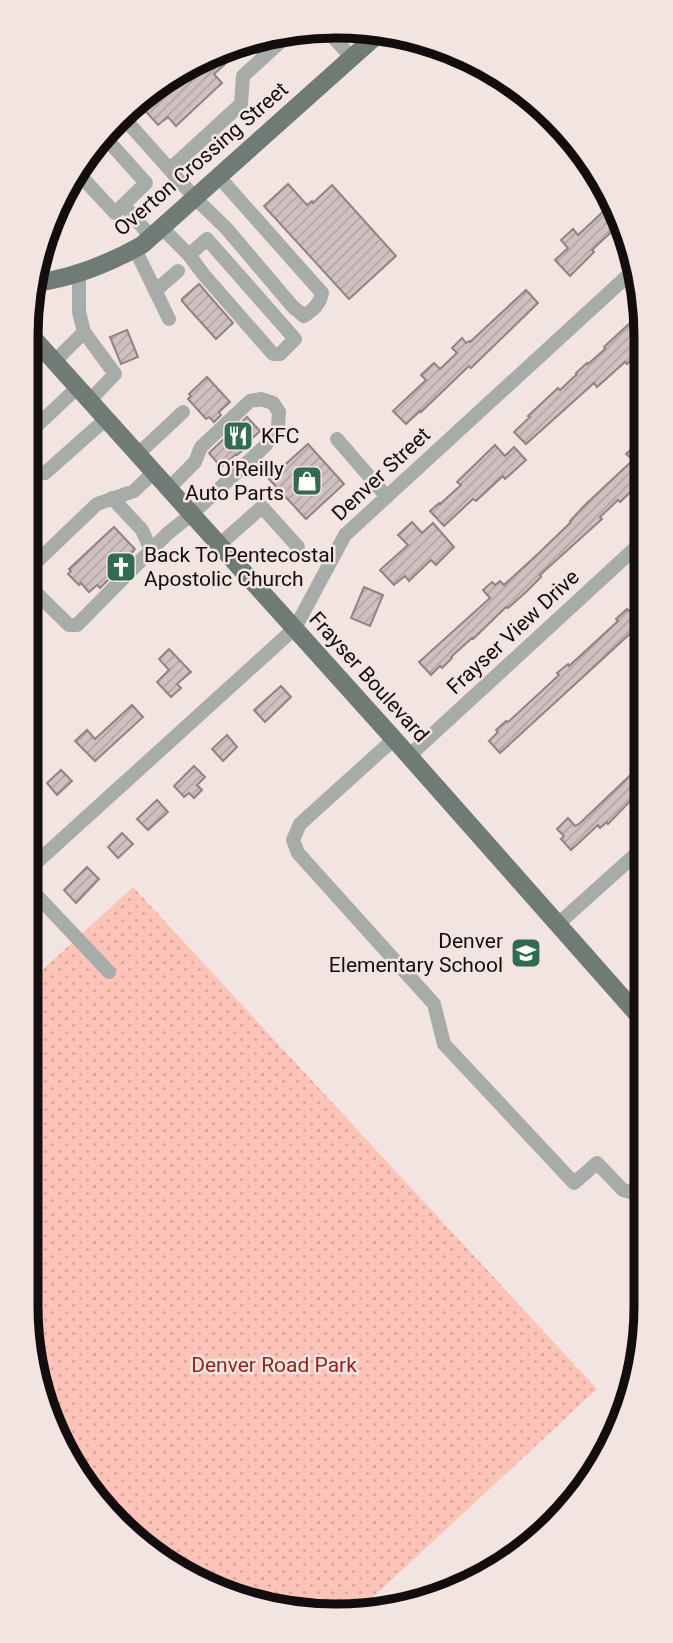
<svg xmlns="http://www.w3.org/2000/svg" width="673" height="1643" font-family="Roboto,sans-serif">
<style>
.grass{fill:url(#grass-dots)}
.building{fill:url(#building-hatch);stroke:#918482;stroke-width:2}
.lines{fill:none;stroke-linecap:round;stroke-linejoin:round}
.minor{stroke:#a7aca9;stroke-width:14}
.major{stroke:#717b76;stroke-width:18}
.labels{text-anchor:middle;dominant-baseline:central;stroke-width:5;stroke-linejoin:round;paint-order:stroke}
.street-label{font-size:21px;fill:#130e0d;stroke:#f2e4e1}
.poi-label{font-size:21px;fill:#130e0d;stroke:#f2e4e1;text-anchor:start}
.park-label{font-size:21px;fill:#912618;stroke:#f2e4e1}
.rim{fill:none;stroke:#130e0d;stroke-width:9}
</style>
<defs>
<pattern id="grass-dots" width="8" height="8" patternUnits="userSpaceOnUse" patternTransform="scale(1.75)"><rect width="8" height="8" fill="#fdc3b8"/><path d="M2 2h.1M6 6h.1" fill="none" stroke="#d8a69d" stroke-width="1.8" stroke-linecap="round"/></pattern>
<pattern id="building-hatch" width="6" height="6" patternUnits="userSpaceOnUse" patternTransform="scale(1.75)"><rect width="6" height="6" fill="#cfc1bf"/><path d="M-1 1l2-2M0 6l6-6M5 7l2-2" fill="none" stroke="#b1a5a3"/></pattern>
</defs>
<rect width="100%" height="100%" fill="#f2e4e1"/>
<path class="grass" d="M 133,887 L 597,1389 L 357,1612 L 296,1614 L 182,1575 L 103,1511 L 43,1407 L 26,1306 L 26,985 Z"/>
<path class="building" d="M 245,46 L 214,74 L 222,83 L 176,126 L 168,117 L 158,125 L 139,104 L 199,58 Z
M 288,184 L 307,205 L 312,201 L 313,203 L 332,185 L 396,256 L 349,299 L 264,206 Z
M 616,203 L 621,223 L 592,250 L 594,252 L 570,276 L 555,260 L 568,248 L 561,240 L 573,229 L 578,235 L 606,209 L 607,211 Z
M 199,284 L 233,323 L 216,339 L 182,301 L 182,299 Z
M 526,290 L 538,303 L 471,368 L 469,366 L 421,412 L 420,411 L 406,424 L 393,411 L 426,380 L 421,375 L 434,363 L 440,369 L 457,353 L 452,348 L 462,338 L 466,343 L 469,341 L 470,342 Z
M 644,319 L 644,348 L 627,364 L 625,362 L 597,387 L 594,383 L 526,444 L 514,432 L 530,417 L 528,416 L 558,388 L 560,390 L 577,374 L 576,373 L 587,363 L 588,364 L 605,349 L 604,347 L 631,322 L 636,327 Z
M 127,330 L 138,357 L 121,364 L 110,337 Z
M 207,377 L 230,402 L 219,412 L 221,415 L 214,422 L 209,417 L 206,419 L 188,399 L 191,396 L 189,394 Z
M 247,417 L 260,431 L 246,444 L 247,446 L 237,455 L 236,454 L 221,467 L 209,453 Z
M 639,442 L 644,448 L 645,478 L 620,502 L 618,500 L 600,517 L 602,519 L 540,575 L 541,577 L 526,592 L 508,608 L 506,607 L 473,639 L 472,638 L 451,657 L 452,658 L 442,668 L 440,666 L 431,675 L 419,662 L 490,598 L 483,590 L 492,582 L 495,585 L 500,581 L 504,585 L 505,584 L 540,552 L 571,522 L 570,521 L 586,504 L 633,460 L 626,454 Z
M 308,444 L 344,484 L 306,519 L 269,479 Z
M 495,445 L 505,456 L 514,447 L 526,460 L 505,479 L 503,476 L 476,501 L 473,499 L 444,526 L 430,511 L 439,503 L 440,504 L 461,485 L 457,482 Z
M 412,522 L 422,533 L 433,523 L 454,547 L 436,565 L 431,560 L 409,581 L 405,576 L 394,585 L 380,570 L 408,545 L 398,535 Z
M 114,527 L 135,549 L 131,554 L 133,555 L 100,588 L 97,585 L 89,592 L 81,583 L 79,585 L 68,574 L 71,571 L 69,569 Z
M 364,587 L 383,595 L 370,626 L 351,618 Z
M 645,597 L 645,620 L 500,753 L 489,741 L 498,732 L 496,730 L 506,721 L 508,722 L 559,675 L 557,673 L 568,664 L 569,666 L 618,621 L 616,619 L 627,609 L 629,611 Z
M 169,649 L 191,672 L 177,684 L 181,688 L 171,697 L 157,682 L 169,670 L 159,659 Z
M 281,686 L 291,697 L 265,722 L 254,710 Z
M 132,705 L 143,717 L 95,761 L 75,741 L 87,730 L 95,739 Z
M 227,735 L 237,747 L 223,761 L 212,749 Z
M 194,766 L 205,777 L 197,785 L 202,790 L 194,798 L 189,793 L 184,797 L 174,786 Z
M 639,767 L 645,774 L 645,800 L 639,792 L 608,824 L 607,822 L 600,828 L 598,825 L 571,850 L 561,839 L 564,836 L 557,829 L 568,818 L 575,826 L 579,824 Z
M 61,770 L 72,781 L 57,795 L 47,783 Z
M 157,800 L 168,812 L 148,830 L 137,819 Z
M 122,833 L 133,844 L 118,858 L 108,847 Z
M 87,867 L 99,879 L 76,903 L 64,890 Z"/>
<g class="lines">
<path class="minor" d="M 325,28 L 352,58
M 123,117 L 196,199 L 226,228 L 293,307 L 304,316 C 313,310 320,304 322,293 L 219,177
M 170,169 L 241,104 L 243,76 L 289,34
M 79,174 L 115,213 L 146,183 L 102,134
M 124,205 L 151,237
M 162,228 L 189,255 L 204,275 L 273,354 L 280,354 L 295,339 L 207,239 L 189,255
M 135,249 L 169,319
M 79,273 L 79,312 L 84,332 L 115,374 L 90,400
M 155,291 L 178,271
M 55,361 L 84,332
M 26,436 L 78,387
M 337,439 L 387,497
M 138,454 L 183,412
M 26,462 L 37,474 L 45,473 L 106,419
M 112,498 L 142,530 L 151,550
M 219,545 L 262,507 L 298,547
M 26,572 L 97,504 L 134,491 L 154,472
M 26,583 L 69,625 L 77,625 L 167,534 L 192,514 L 265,446 L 278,427 L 279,412 L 273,403 L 261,399 L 250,401 L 201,447 L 195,462 L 169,488
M 394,739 L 300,824 L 293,840 L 298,853 L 434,1004 L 444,1044 L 574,1183 L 597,1163 L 623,1190 L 641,1195 L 646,1192
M 409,756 L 645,539
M 26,872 L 295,628 L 345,535 L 636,268
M 26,884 L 109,972
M 558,924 L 646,845"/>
<path class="major" d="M 35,283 C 73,278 108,264 142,245 L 377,35
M 27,331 L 394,739 L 646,1024"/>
</g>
<defs>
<g id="restaurant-square" transform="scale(1.575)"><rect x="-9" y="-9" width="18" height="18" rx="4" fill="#326a52" stroke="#f2e4e1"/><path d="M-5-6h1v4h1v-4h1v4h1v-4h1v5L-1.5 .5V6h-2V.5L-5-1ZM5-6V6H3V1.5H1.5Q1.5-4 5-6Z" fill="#fff"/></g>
<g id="shop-square" transform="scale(1.575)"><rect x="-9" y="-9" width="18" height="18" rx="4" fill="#326a52" stroke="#f2e4e1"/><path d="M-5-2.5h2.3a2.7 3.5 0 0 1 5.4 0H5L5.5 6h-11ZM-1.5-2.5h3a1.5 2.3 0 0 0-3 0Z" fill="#fff"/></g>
<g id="church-square" transform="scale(1.575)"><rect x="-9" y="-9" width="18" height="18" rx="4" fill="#326a52" stroke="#f2e4e1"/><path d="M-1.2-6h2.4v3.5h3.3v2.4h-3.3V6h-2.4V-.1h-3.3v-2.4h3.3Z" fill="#fff"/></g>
<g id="school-square" transform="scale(1.575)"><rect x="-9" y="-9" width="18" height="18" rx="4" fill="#326a52" stroke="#f2e4e1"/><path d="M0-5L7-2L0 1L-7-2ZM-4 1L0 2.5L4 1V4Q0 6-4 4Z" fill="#fff"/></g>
</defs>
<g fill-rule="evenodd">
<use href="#restaurant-square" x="238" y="436"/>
<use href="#shop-square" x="307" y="481"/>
<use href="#church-square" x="121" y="567"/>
<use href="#school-square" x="526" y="953"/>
</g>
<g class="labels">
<g class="street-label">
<text transform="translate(201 159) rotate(-41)">Overton Crossing Street</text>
<text transform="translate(381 474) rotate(-43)">Denver Street</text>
<text transform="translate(513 632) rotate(-43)">Frayser View Drive</text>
<text transform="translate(369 677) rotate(48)">Frayser Boulevard</text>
</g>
<g class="poi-label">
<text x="261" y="436">KFC</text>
<text x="284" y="469" text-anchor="end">O'Reilly<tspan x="284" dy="24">Auto Parts</tspan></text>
<text x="144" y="555">Back To Pentecostal<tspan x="144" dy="24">Apostolic Church</tspan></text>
<text x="503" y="941" text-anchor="end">Denver<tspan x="503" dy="24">Elementary School</tspan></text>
</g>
<g class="park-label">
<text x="274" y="1365">Denver Road Park</text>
</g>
</g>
<path d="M0 0H673V1643H0ZM336 38H336A298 298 0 0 1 634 336V1306A298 298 0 0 1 336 1604H336A298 298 0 0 1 38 1306V336A298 298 0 0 1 336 38Z" fill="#f2e4e1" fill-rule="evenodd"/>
<path class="rim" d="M336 38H336A298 298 0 0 1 634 336V1306A298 298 0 0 1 336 1604H336A298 298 0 0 1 38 1306V336A298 298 0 0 1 336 38Z"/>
</svg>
